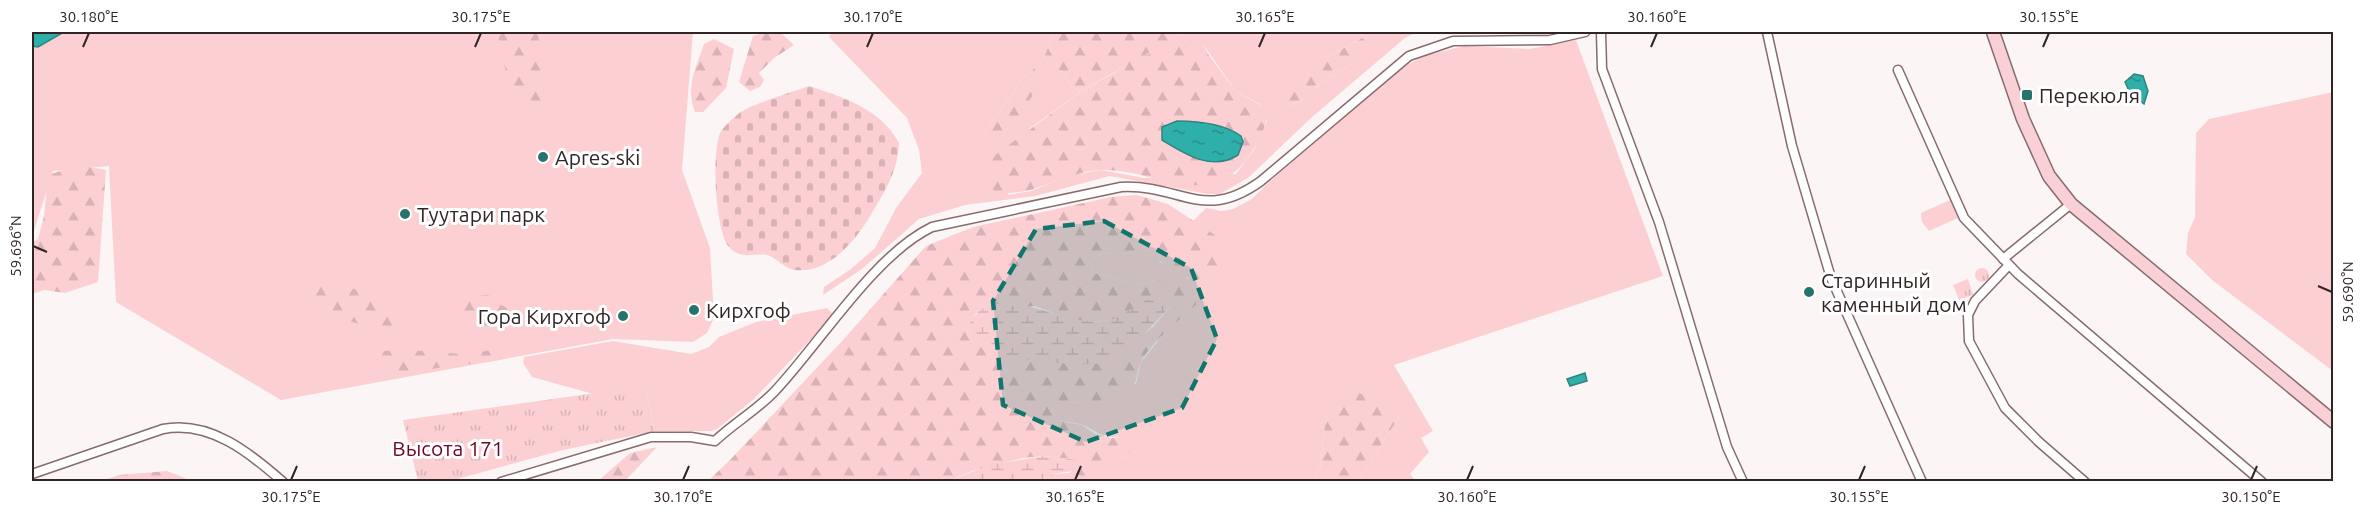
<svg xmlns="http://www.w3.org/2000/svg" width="2365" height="513" font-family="Ubuntu,sans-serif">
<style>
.green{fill:#fcd0d3;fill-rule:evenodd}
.forest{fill:url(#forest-firs);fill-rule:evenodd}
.wetland{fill:url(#wetland-marsh)}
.cemetery{fill:url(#cemetery-stones)}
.park{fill:url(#park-tufts)}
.water{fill:url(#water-ripples);stroke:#2f8581;stroke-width:1.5}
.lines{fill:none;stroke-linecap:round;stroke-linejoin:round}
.street-casing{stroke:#876b6d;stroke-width:11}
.secondary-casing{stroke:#876b6d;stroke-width:15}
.street{stroke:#fff;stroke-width:8}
.secondary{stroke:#fad0d7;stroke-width:12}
.marked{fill:#0f766e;fill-opacity:0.2;stroke:#0f766e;stroke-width:4.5;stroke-dasharray:12 8;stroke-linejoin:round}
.ticks{fill:none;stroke:#302425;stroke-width:2}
.poi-dot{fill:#28726e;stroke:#fff;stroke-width:2}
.labels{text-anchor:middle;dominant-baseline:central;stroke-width:6;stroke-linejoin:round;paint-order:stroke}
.poi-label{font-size:21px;fill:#302425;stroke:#fff;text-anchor:start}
.park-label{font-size:21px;fill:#700225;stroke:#fff}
.neatline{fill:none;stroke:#302425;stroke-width:2}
.ticks-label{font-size:15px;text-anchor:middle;fill:#302425}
</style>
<defs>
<pattern id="forest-firs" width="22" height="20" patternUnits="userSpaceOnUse" patternTransform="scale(1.5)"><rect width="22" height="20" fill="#fcd0d3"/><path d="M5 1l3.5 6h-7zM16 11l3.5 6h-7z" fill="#d8b2b5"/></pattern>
<pattern id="wetland-marsh" width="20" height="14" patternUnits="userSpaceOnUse" patternTransform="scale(1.5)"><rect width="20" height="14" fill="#fcd0d3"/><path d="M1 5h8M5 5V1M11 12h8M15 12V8" fill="none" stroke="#d8b2b5"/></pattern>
<pattern id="cemetery-stones" width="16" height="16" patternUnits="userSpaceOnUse" patternTransform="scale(1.5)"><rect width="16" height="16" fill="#fcd0d3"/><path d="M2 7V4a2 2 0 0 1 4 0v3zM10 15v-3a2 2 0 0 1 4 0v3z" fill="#d8b2b5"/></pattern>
<pattern id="park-tufts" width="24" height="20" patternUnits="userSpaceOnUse" patternTransform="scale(1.5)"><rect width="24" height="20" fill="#fcd0d3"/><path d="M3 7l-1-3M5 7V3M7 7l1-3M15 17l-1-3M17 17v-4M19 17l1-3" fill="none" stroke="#d8b2b5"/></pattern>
<pattern id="water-ripples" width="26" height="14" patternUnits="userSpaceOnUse" patternTransform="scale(1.5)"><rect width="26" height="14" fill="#2eafa9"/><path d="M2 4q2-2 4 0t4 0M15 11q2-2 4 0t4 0" fill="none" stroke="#288e89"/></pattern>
</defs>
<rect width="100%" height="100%" fill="#fbf5f5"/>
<path class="green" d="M 32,32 L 693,32 L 682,170 L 710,248 L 714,318 L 707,333 L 693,342 L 613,339 L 281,400 L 116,302 L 109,166 L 53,171 L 32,237 Z
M 832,32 L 1082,32 L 1054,33 L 1043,60 L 1022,80 L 983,135 L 1038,84 L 1048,70 L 1061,70 L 1072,87 L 1080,90 L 1185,32 L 1417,32 L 1405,38 L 1311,118 L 1248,178 L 1220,194 L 1208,194 L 1110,176 L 1035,196 L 965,205 L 919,219 L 862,269 L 823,295 L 824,287 L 851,269 L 875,248 L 896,208 L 922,173 L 919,150 L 907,118 L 829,37 ZM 1362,38 L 1355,63 L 1321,82 L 1307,97 L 1287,107 L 1308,77 L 1330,56 ZM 1203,44 L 1236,92 L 1260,104 L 1267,121 L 1254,150 L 1236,174 L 1144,178 L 1101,170 L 1072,175 L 1031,191 L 1008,195 L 1029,129 L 1080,92 L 1140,57 Z
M 1576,40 L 1663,276 L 1394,365 L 1433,431 L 1421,438 L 1429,452 L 1410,474 L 1416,481 L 1358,481 L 1399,417 L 1339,387 L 1325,424 L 1320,468 L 1314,481 L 1080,481 L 1126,456 L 1125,437 C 1100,439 1099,431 1080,424 C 1072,422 1064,421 1056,420 L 1052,410 L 1060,404 L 1077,402 L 1136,384 L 1141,362 L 1166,331 L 1196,305 L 1157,280 L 1141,285 L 1094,273 L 1089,261 L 1105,252 C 1124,259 1141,246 1160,253 L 1159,261 L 1188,279 L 1215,236 L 1193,221 L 1206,208 L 1221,211 L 1233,209 L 1252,199 L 1291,161 L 1402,68 L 1423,56 L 1464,46 L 1530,49 Z
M 2333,92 L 2334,92 L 2333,371 L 2212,280 L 2186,254 L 2188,233 L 2195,217 L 2196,133 L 2209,119 Z
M 1950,200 L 1956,208 L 1958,218 L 1929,231 L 1922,222 L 1921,213 Z
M 827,308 L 834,315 L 754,399 L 717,429 L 711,431 L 655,431 L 645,386 L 597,395 L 532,377 L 523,363 L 524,357 L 613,341 L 691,354 L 709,347 L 719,337 L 756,322 Z"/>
<path class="forest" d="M 497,32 L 537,32 L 543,57 L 546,103 L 534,114 L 511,95 Z
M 766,32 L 780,32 L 794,45 L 774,58 L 759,73 L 764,80 L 760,87 L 750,91 L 739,82 L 753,36 Z
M 1082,32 L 1185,32 L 1143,56 L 1190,40 L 1203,44 L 1209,55 L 1236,92 L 1268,109 C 1267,127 1258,144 1247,159 C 1207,212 1153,168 1102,170 C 1064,171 1033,199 995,192 C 984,178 985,171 994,156 L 1080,92 L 1126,66 L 1080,90 L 1072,87 L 1061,70 L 1048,70 C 1030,97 1019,128 986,140 L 983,135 L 1022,80 L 1043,60 L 1054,33 ZM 1203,124 L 1236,132 L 1235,157 L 1193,157 L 1167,143 Z
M 1362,38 L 1373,47 L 1355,63 L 1321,82 L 1307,97 L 1287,107 L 1280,104 L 1284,96 L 1330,56 Z
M 714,39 L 734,49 L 726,88 L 703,112 L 695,112 C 685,88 696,67 704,44 Z
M 79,165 L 106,170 L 98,282 L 65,293 L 44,290 L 32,294 L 32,243 L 38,239 L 44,216 L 48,175 Z
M 1137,195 L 1168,204 L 1215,235 L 1222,256 L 1211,276 C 1190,285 1176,273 1159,260 L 1160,253 C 1141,246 1124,259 1105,252 L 1089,261 L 1094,273 L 1141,285 L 1157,280 L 1179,283 L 1196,295 L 1196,305 C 1181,318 1148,346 1141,362 C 1135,375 1139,386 1125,394 C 1102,407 1073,395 1052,410 L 1056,420 L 1082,425 L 1095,434 L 1113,438 L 1125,437 L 1138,443 L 1126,456 L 1080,482 L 1040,481 L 1052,474 L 1070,473 L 1077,460 L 1044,456 L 1023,458 L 972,471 L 949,481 L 707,482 L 731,459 L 843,340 L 926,246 L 973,227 L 1111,197 ZM 1035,306 C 1052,312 1070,322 1088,322 C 1116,322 1145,312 1171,306 L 1153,327 L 1109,361 L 1009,355 L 973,342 L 967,329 L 976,313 Z
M 323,283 L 377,293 L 387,307 L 413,325 C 383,334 353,322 323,314 L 311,285 Z
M 482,295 L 489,295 L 492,300 L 509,309 L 511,313 C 499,335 475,330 457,320 L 455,312 L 462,304 Z
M 495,348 L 504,350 L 507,356 L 500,360 L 437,368 L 397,377 L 381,373 L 373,363 L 372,354 C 413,342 456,363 495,348 Z
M 1338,387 L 1372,397 L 1399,417 L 1358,481 L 1314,481 L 1320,468 L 1325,424 Z
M 657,447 L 625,481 L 598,481 L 630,453 Z
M 167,471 L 185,478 L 186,481 L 100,481 L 120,475 Z"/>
<path class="wetland" d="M 1167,296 L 1171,306 C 1154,322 1131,353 1109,361 C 1086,370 991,359 973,342 C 971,339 969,333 967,329 C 992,270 1065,332 1109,320 C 1130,315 1143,295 1167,296 Z
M 1044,456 L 1078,460 L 1081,465 L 1080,470 L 1052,474 L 1040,481 L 949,481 L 989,465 Z"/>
<path class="cemetery" d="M 809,86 C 843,97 881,109 899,143 C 898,172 884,193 869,218 C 854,242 828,274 795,270 C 784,269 776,257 767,255 C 752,253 740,260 729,247 C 715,231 711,149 721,131 C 725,126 732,119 737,115 C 748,105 793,92 809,86 Z"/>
<path class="park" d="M1975 275a7 7 0 1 1 14 0a7 7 0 1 1-14 0Z
M 1968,279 L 1973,295 L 1959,300 L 1953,285 Z
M 645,386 L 655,431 L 563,450 L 450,481 L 418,481 L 403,420 Z"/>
<path class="water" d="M 32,32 L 64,32 L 38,47 L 32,46 Z
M 2134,74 L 2143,76 L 2148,91 L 2144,104 L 2130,93 L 2125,82 Z
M 1177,121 C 1197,121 1224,124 1241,136 L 1243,142 L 1238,155 C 1212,172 1185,154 1162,140 L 1162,127 Z
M 1585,373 L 1587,381 L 1570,386 L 1567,379 Z"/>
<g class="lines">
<g class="street-casing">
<path id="street" d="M 1601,32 L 1602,69 L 1659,222 L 1727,447 L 1743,482
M 1767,32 L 1792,146 L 1831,278 L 1922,482
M 1898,70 L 1964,218 L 2018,274 L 2262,482
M 2003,259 L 2071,204
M 2009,265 L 1975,301 L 1968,315 L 1969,341 L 2005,408 L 2039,442 L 2085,482
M 32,474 L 163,429 C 210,420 250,453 283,482
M 501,482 L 651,437 L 691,437 L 715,441 C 734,423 757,410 775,391 C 821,342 874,255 932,227 L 1121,187 C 1182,184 1203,223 1261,181 L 1409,56 L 1453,41 L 1550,40 L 1585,32"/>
</g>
<g class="secondary-casing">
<path id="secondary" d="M 1993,32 L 2023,119 L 2049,176 L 2071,204 L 2334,422"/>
</g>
<use href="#street" class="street"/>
<use href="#secondary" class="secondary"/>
</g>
<path class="marked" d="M 1104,221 L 1191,268 L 1217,339 L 1182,408 L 1086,442 L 1003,405 L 993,301 L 1036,229 Z"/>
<path class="ticks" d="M 83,47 L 89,33M 475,47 L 481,33M 867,47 L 873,33M 1259,47 L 1265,33M 1651,47 L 1657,33M 2043,47 L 2049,33M 33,246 L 47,252M 2318,286 L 2332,292M 291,480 L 297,466M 683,480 L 689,466M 1075,480 L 1081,466M 1467,480 L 1473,466M 1859,480 L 1865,466M 2251,480 L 2257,466"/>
<g class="poi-dot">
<rect x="2021" y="89" width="12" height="12" rx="3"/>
<circle cx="543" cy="157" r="6"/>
<circle cx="405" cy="214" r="6"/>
<circle cx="1809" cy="292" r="6"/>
<circle cx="694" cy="310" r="6"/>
<circle cx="623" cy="316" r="6"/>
</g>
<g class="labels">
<g class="poi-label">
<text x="2039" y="95">Перекюля</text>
<text x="555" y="157">Apres-ski</text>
<text x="417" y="214">Туутари парк</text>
<text x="1821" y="280">Старинный<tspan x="1821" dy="24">каменный дом</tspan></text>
<text x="706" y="310">Кирхгоф</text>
<text x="611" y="316" text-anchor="end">Гора Кирхгоф</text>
</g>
<g class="park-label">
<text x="448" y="448">Высота 171</text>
</g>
</g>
<rect width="2365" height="513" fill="none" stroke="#ffffff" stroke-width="66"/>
<rect x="33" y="33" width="2299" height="447" class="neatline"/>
<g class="ticks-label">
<text x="89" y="22">30.180°E</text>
<text x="481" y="22">30.175°E</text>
<text x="873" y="22">30.170°E</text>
<text x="1265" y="22">30.165°E</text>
<text x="1657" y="22">30.160°E</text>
<text x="2049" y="22">30.155°E</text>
<text transform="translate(16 246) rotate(-90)" y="5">59.696°N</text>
<text transform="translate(2348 292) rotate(-90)" y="5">59.690°N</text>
<text x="291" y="502">30.175°E</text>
<text x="683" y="502">30.170°E</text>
<text x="1075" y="502">30.165°E</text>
<text x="1467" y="502">30.160°E</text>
<text x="1859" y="502">30.155°E</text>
<text x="2251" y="502">30.150°E</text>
</g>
</svg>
